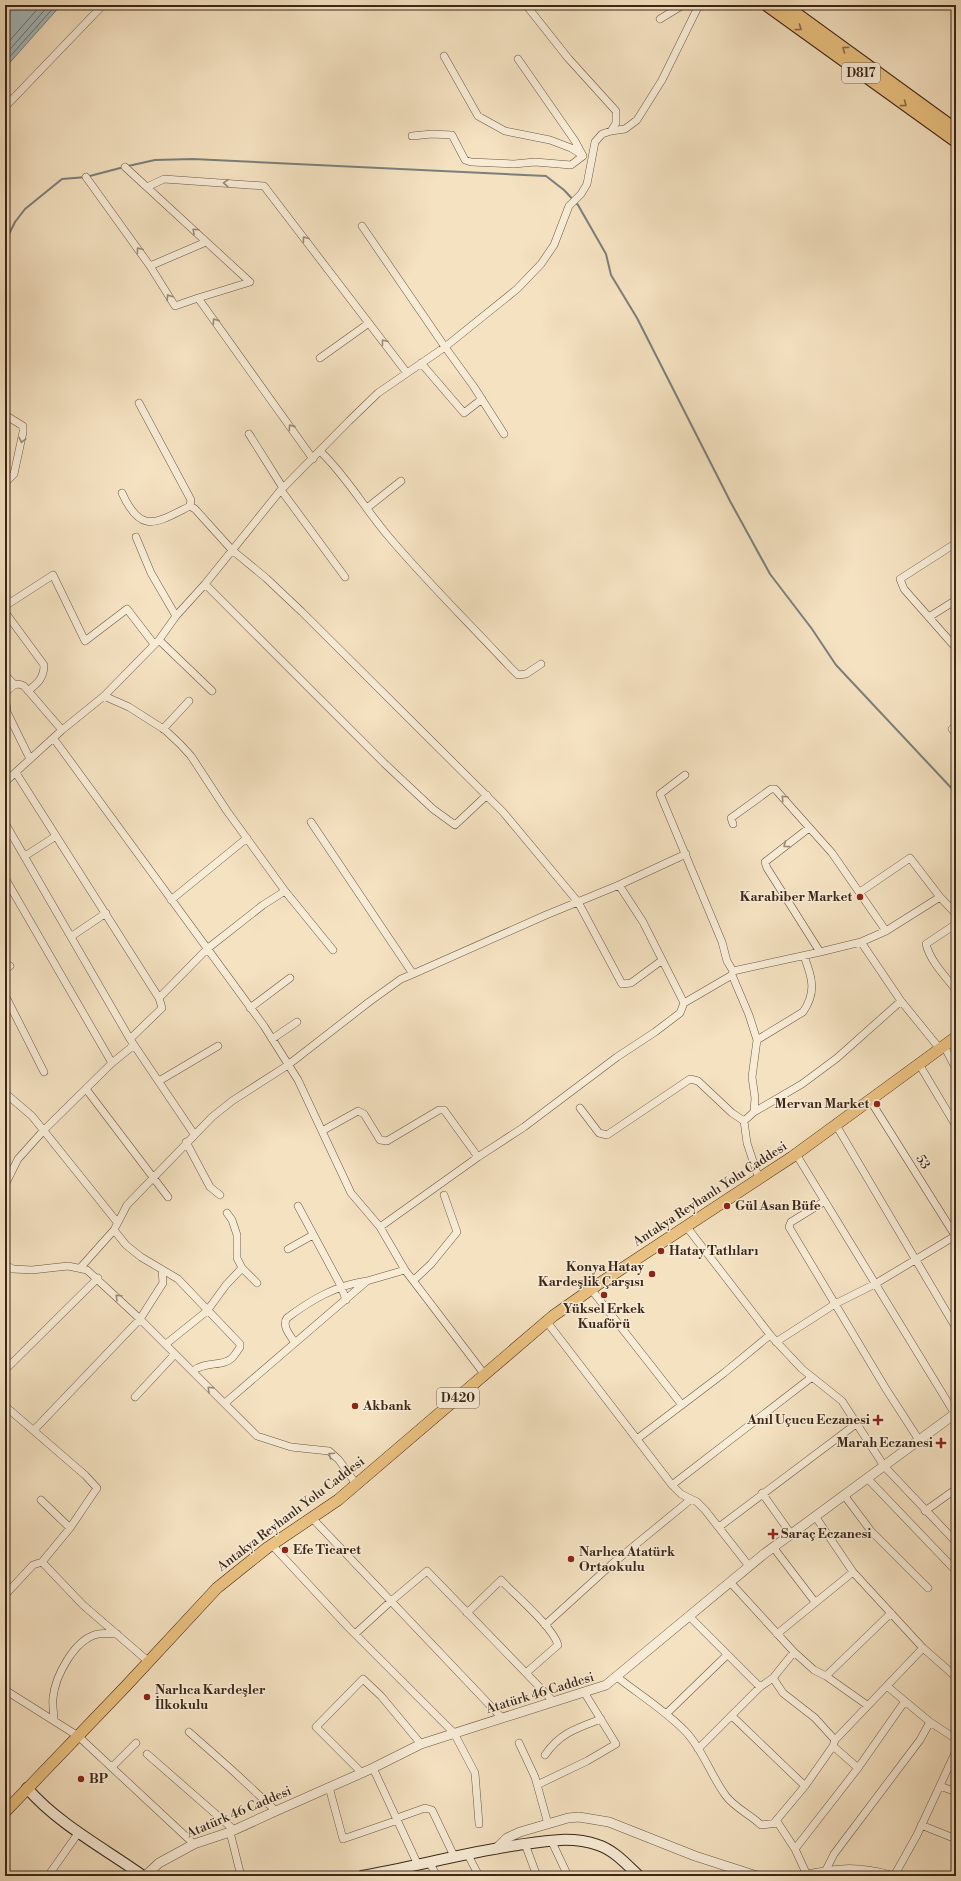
<svg xmlns="http://www.w3.org/2000/svg" width="961" height="1881" font-family="'Libre Bodoni',serif">
<style>
.water{fill:#a3babf;stroke:#7a7f7c}
.lines{fill:none;stroke-linecap:round;stroke-linejoin:round}
.shore{stroke:#70706c;stroke-width:1}
.stream{stroke:#7a7f7c;stroke-width:2}
.minor-casing{stroke:#6a5642;stroke-width:8}
.tertiary-casing{stroke:#6a5642;stroke-width:10}
.secondary-casing{stroke:#3c2718;stroke-width:12}
.primary-casing{stroke:#3c2718;stroke-width:12}
.trunk-casing{stroke:#3c2718;stroke-width:14}
.minor{stroke:#f8ecd7;stroke-width:7}
.tertiary{stroke:#f8ecd7;stroke-width:9}
.secondary{stroke:#f8ecd7;stroke-width:10}
.primary{stroke:#eac180;stroke-width:11}
.trunk{stroke:#eac180;stroke-width:12}
.oneway{stroke:#8a6c47}
.oneway2{stroke:#9a8a78}
.poi-dot{fill:#8f2418;stroke:#f8ecd7;stroke-width:1.5}
.labels{text-anchor:middle;dominant-baseline:central;stroke-width:3;stroke-linejoin:round;paint-order:stroke}
.shield{fill:#f8ecd7;stroke:#746251;stroke-width:1}
.shield-label{font-size:12px;font-weight:bold;fill:#3c2718}
.poi-label{font-size:13px;font-weight:bold;fill:#3c2718;stroke:#f8ecd7;text-anchor:start}
.street-label{font-size:13px;fill:#3c2718;stroke:#f8ecd7}
</style>
<rect width="100%" height="100%" fill="#f5e2c1"/>
<filter id="stains"><feTurbulence type="fractalNoise" baseFrequency=".005" numOctaves="4"/><feColorMatrix values="0 0 0 0 .2 0 0 0 0 .09 0 0 0 0 .02 0 0 0 .5 -.17"/></filter>
<radialGradient id="worn" r=".72"><stop offset=".6" stop-color="#630" stop-opacity="0"/><stop offset="1" stop-color="#630" stop-opacity=".3"/></radialGradient>
<path class="water" d="M 5,5 L 61,5 L 5,68 Z"/>
<g class="lines">
<path class="shore" d="M 5,46 L 41,5
M 5,55 L 49,5
M 5,62 L 56,5"/>
<path class="stream" d="M 128,166 L 155,160 L 193,159 L 546,176 L 564,190 L 578,205 L 606,254 L 611,275 L 637,318 L 730,501 L 770,574 L 812,629 L 836,665 L 956,793
M 5,242 L 15,222 L 25,209 L 62,179 L 86,177 L 124,167"/>
<g class="minor-casing">
<path id="minor" d="M 526,5 L 568,58 L 616,111 L 616,123 L 611,131
M 660,19 L 683,5
M 444,56 L 478,116 L 505,131 L 550,140 L 571,148 L 582,155
M 5,107 L 103,5
M 412,136 L 432,134 L 452,135 L 465,160 L 471,162 L 514,164 L 535,162 L 571,165 L 583,156 L 575,141 L 518,59
M 125,167 L 250,282 L 198,298 L 313,459
M 86,177 L 150,266 L 206,242
M 147,187 L 164,179 L 264,186 L 407,373
M 362,226 L 445,347 L 474,387 L 504,434
M 150,266 L 175,306 L 198,298
M 320,358 L 369,323
M 421,363 L 464,413 L 482,399
M 139,403 L 191,500 L 190,506
M 5,415 L 23,426 L 23,432 L 14,474 L 5,483
M 249,434 L 283,488
M 321,452 C 347,477 365,509 389,537 C 427,582 469,623 509,666 L 518,675 L 526,674 L 541,664
M 281,490 L 345,577
M 122,493 C 141,535 156,523 190,506 L 195,509 L 232,550 L 266,578 L 302,612 L 503,812 L 578,902 L 622,984 L 631,983 L 661,961
M 367,508 L 401,481
M 136,537 L 151,573 L 176,616
M 956,543 L 900,579 L 904,589 L 956,648
M 205,584 L 384,763 L 433,809 L 455,825 L 487,795
M 5,606 L 53,575 L 85,641 L 127,609 L 154,644
M 5,612 L 44,665 C 44,678 38,683 28,691
M 929,617 L 956,600
M 159,640 L 212,691
M 5,675 L 14,684
M 5,693 C 12,687 15,681 24,686 L 62,730
M 5,693 L 7,712 L 30,759
M 104,696 L 159,640 L 176,616 L 205,584 L 280,491 L 349,421 L 378,393 L 445,347 L 517,289 L 541,264 L 554,245 L 569,206 L 581,194 L 587,184 L 595,142 L 602,134 L 611,131 L 625,129 L 637,120 L 662,80 L 699,5
M 163,729 L 189,701
M 952,729 L 956,734
M 54,739 L 264,1026 L 298,1080 L 351,1193 L 380,1227 L 405,1270 L 367,1281 L 225,1403
M 16,773 L 159,998 L 207,949 L 263,905 L 285,891
M 685,775 L 660,794 L 722,942 L 727,961 L 733,971 L 820,952
M 5,782 L 62,730 L 104,696 L 129,707 L 165,730 L 180,744 L 191,756 L 227,811 L 285,891 L 333,950
M 5,823 L 130,1039
M 733,824 L 731,818 L 771,789 L 775,789 L 832,853 L 886,931 L 861,942 L 820,952 L 767,868 L 765,862 L 809,828
M 25,856 L 56,836
M 5,878 L 112,1063 L 44,1130 L 18,1159 L 5,1185
M 860,892 L 910,858 L 940,897 L 956,914
M 171,900 L 247,838
M 956,924 L 926,944 C 930,961 946,977 956,990
M 886,931 L 940,897
M 72,936 L 106,913
M 861,942 L 901,1001 L 940,1049
M 5,970 L 10,966
M 413,974 L 546,915 L 619,885
M 732,975 L 749,1015 L 757,1040
M 5,995 L 44,1072
M 159,998 L 162,1008 L 130,1039 L 194,1134
M 684,1003 L 732,975 L 733,971
M 250,1008 L 290,978
M 272,1039 L 297,1022
M 944,1046 L 956,1069
M 112,1063 L 134,1045
M 919,1064 L 956,1126
M 159,1081 L 218,1046
M 86,1089 L 168,1197
M 5,1093 L 32,1116 L 117,1222
M 870,1100 L 956,1237
M 580,1108 L 599,1133 L 607,1135 L 690,1079 L 698,1081 L 732,1113 L 744,1121
M 754,1112 L 802,1084 L 837,1058 L 901,1001
M 836,1125 L 956,1328
M 322,1131 L 358,1111 L 364,1114 L 380,1140 L 387,1141 L 439,1110 L 444,1110 L 478,1157
M 186,1142 L 210,1187 L 220,1195
M 796,1154 L 955,1414
M 759,1179 L 747,1143 L 744,1121 L 754,1112 L 755,1098 L 752,1077 L 757,1040 L 803,1012 C 817,992 812,977 804,956
M 825,1201 L 791,1222 L 789,1227 L 886,1389 L 919,1440
M 298,1206 L 341,1286 L 346,1300
M 227,1213 L 232,1220 L 237,1235 L 237,1258 L 242,1268 L 257,1283
M 686,1226 L 771,1336 L 802,1369 L 842,1401 L 884,1466 L 956,1542
M 380,1227 L 478,1157 L 524,1127 L 617,1057 L 655,1032 L 680,1013 L 684,1003 L 643,922 L 619,885 L 686,854
M 114,1230 L 126,1245 L 141,1257 L 178,1279 L 240,1344 L 240,1347 C 238,1350 235,1355 232,1358 C 223,1367 205,1361 193,1371
M 288,1249 L 313,1235
M 5,1265 L 13,1269 L 32,1270 L 68,1266 L 87,1270 L 140,1319 L 257,1436 L 291,1447 L 329,1451 L 339,1460 L 356,1484
M 81,1267 L 114,1230 L 127,1205 L 212,1117 L 232,1101 L 288,1065 L 369,1002 L 401,979 L 413,974 L 311,822
M 405,1270 L 485,1375
M 414,1280 L 431,1264 L 457,1232 L 444,1195
M 591,1289 L 682,1405
M 547,1322 L 672,1485 L 681,1494 L 697,1502 L 705,1510 L 749,1566
M 776,1342 L 835,1304 L 875,1284 L 955,1236
M 295,1343 C 291,1336 281,1326 287,1318 C 311,1300 336,1285 367,1281
M 166,1344 L 207,1311 L 226,1285 L 242,1268
M 5,1370 L 98,1278
M 135,1397 L 175,1354
M 5,1406 L 85,1475 L 97,1488 L 70,1528 L 42,1562 L 33,1565 L 5,1595
M 34,1430 L 140,1319 L 163,1283 L 162,1270
M 637,1439 L 724,1373 L 770,1335
M 867,1478 L 956,1571
M 672,1485 L 812,1377
M 762,1493 L 791,1534
M 844,1495 L 871,1531 L 928,1588
M 41,1500 L 70,1528
M 925,1511 L 956,1489
M 815,1516 L 853,1572 L 923,1648 L 956,1677
M 312,1518 L 502,1718
M 719,1527 L 856,1424
M 272,1545 L 348,1627 L 454,1733 L 475,1773 L 479,1824
M 773,1547 L 815,1602
M 42,1562 L 83,1605 L 149,1662
M 730,1582 L 794,1652 L 814,1670 L 826,1676 L 867,1705
M 467,1613 L 501,1580 C 516,1596 553,1627 558,1645 L 526,1673
M 689,1616 L 760,1687
M 545,1625 L 612,1564 L 690,1500
M 355,1634 L 390,1602 L 427,1571 L 554,1702
M 777,1634 L 853,1572
M 826,1676 L 891,1613
M 617,1677 C 640,1695 666,1711 686,1732 C 703,1750 711,1776 726,1796 C 735,1808 751,1815 761,1825 L 778,1823 L 795,1849 L 807,1875
M 773,1678 L 783,1693 L 815,1718 L 835,1740
M 888,1687 L 930,1722 L 956,1739
M 5,1690 L 78,1736 L 194,1844
M 666,1714 L 727,1655
M 732,1716 L 805,1786
M 54,1720 C 54,1713 52,1705 53,1698 C 55,1677 74,1639 98,1634 C 103,1633 111,1634 117,1634
M 189,1732 L 232,1770 L 276,1811
M 519,1743 L 535,1777 L 548,1824
M 833,1746 L 858,1768
M 698,1749 L 760,1687 L 773,1678 L 794,1652
M 147,1754 L 234,1830
M 545,1755 C 560,1733 577,1728 601,1719
M 112,1767 L 136,1743
M 373,1768 L 418,1865
M 362,1773 L 316,1727 L 363,1679 L 381,1696 L 421,1744
M 537,1785 L 587,1761 L 616,1744 L 584,1692
M 940,1786 L 956,1792
M 329,1787 L 343,1839 L 398,1820
M 397,1818 L 425,1808 L 432,1810 L 454,1856
M 774,1823 L 805,1786 L 833,1746 L 835,1740 L 923,1648
M 921,1825 L 956,1839
M 230,1832 L 241,1876
M 551,1840 L 568,1876
M 525,1844 L 537,1876
M 795,1849 L 858,1768 L 905,1701
M 467,1853 L 479,1876
M 429,1862 L 437,1876
M 826,1870 L 834,1854 L 920,1740 L 930,1722
M 48,1876 L 79,1832
M 894,1876 L 917,1835 L 956,1751"/>
</g>
<g class="tertiary-casing">
<path id="tertiary" d="M 496,1849 L 507,1838 L 520,1832 L 568,1818 L 579,1817 L 609,1822 L 695,1856 L 757,1876
M 145,1876 L 159,1863 L 194,1844 L 230,1832 L 276,1811 L 373,1768 L 421,1744 L 606,1685 L 764,1554 L 956,1413
M 801,1876 C 837,1869 855,1866 891,1876"/>
</g>
<g class="secondary-casing">
<path id="secondary" d="M 27,1788 C 58,1824 104,1848 143,1876
M 362,1876 C 412,1867 461,1854 511,1846 C 540,1842 569,1835 598,1845 C 614,1850 627,1865 639,1876"/>
</g>
<g class="primary-casing">
<path id="primary" d="M 5,1812 L 126,1686 L 217,1588 L 267,1548 L 338,1500 L 553,1316 L 597,1285 L 792,1157 L 956,1037"/>
</g>
<g class="trunk-casing">
<path id="trunk" d="M 767,5 L 956,141
M 784,5 L 956,130"/>
</g>
<use href="#minor" class="minor"/>
<use href="#tertiary" class="tertiary"/>
<use href="#secondary" class="secondary"/>
<use href="#primary" class="primary"/>
<use href="#trunk" class="trunk"/>
</g>
<defs><path id="oneway-chevron" d="M-2-3.5L2.5 0L-2 3.5" fill="none" stroke-width="1.6" stroke-linecap="round" stroke-linejoin="round"/></defs>
<g class="oneway">
<use href="#oneway-chevron" transform="translate(799 28) rotate(36)"/>
<use href="#oneway-chevron" transform="translate(845 49) rotate(-144)"/>
<use href="#oneway-chevron" transform="translate(904 104) rotate(36)"/>
</g>
<g class="oneway2">
<use href="#oneway-chevron" transform="translate(226 183) rotate(-176)"/>
<use href="#oneway-chevron" transform="translate(195 231) rotate(-137)"/>
<use href="#oneway-chevron" transform="translate(305 239) rotate(-127)"/>
<use href="#oneway-chevron" transform="translate(139 250) rotate(-126)"/>
<use href="#oneway-chevron" transform="translate(169 297) rotate(-122)"/>
<use href="#oneway-chevron" transform="translate(215 321) rotate(-125)"/>
<use href="#oneway-chevron" transform="translate(384 342) rotate(-127)"/>
<use href="#oneway-chevron" transform="translate(291 427) rotate(-125)"/>
<use href="#oneway-chevron" transform="translate(22 440) rotate(102)"/>
<use href="#oneway-chevron" transform="translate(784 798) rotate(-133)"/>
<use href="#oneway-chevron" transform="translate(786 845) rotate(143)"/>
<use href="#oneway-chevron" transform="translate(118 1297) rotate(-136)"/>
<use href="#oneway-chevron" transform="translate(210 1389) rotate(-136)"/>
<use href="#oneway-chevron" transform="translate(331 1455) rotate(-146)"/>
</g>
<g class="poi-dot">
<circle cx="860" cy="897" r="4"/>
<circle cx="877" cy="1104" r="4"/>
<circle cx="727" cy="1206" r="4"/>
<circle cx="661" cy="1251" r="4"/>
<circle cx="652" cy="1274" r="4"/>
<circle cx="604" cy="1295" r="4"/>
<circle cx="355" cy="1406" r="4"/>
<path d="M876 1414h4v4h4v4h-4v4h-4v-4h-4v-4h4z"/>
<path d="M939 1437h4v4h4v4h-4v4h-4v-4h-4v-4h4z"/>
<path d="M771 1528h4v4h4v4h-4v4h-4v-4h-4v-4h4z"/>
<circle cx="285" cy="1550" r="4"/>
<circle cx="571" cy="1559" r="4"/>
<circle cx="147" cy="1697" r="4"/>
<circle cx="81" cy="1779" r="4"/>
</g>
<g class="labels">
<g class="shield">
<rect x="842" y="63" width="38" height="20" rx="3"/>
<rect x="437" y="1388" width="42" height="20" rx="3"/>
</g>
<g class="shield-label">
<text x="861" y="73">D817</text>
<text x="458" y="1398">D420</text>
</g>
<g class="poi-label">
<text x="852" y="897" text-anchor="end">Karabiber Market</text>
<text x="869" y="1104" text-anchor="end">Mervan Market</text>
<text x="735" y="1206">Gül Asan Büfe</text>
<text x="669" y="1251">Hatay Tatlıları</text>
<text x="644" y="1267" text-anchor="end">Konya Hatay<tspan x="644" dy="15">Kardeşlik Çarşısı</tspan></text>
<text x="604" y="1309" text-anchor="middle">Yüksel Erkek<tspan x="604" dy="15">Kuaförü</tspan></text>
<text x="363" y="1406">Akbank</text>
<text x="870" y="1420" text-anchor="end">Anıl Uçucu Eczanesi</text>
<text x="933" y="1443" text-anchor="end">Marah Eczanesi</text>
<text x="781" y="1534">Saraç Eczanesi</text>
<text x="293" y="1550">Efe Ticaret</text>
<text x="579" y="1552">Narlıca Atatürk<tspan x="579" dy="15">Ortaokulu</tspan></text>
<text x="155" y="1690">Narlıca Kardeşler<tspan x="155" dy="15">İlkokulu</tspan></text>
<text x="89" y="1779">BP</text>
</g>
<g class="street-label">
<text transform="translate(923 1162) rotate(58)">53</text>
<text transform="translate(710 1194) rotate(-33)">Antakya Reyhanlı Yolu Caddesi</text>
<text transform="translate(291 1514) rotate(-37)">Antakya Reyhanlı Yolu Caddesi</text>
<text transform="translate(540 1693) rotate(-17)">Atatürk 46 Caddesi</text>
<text transform="translate(239 1812) rotate(-23)">Atatürk 46 Caddesi</text>
</g>
</g>
<rect width="961" height="1881" fill="none" stroke="#f5e2c1" stroke-width="20"/>
<rect x="6" y="6" width="949" height="1869" fill="none" stroke="#3c2718" stroke-width="2"/>
<rect x="10" y="10" width="941" height="1861" fill="none" stroke="#3c2718"/>
<rect width="100%" height="100%" filter="url(#stains)"/>
<rect width="100%" height="100%" fill="url(#worn)"/>
</svg>
